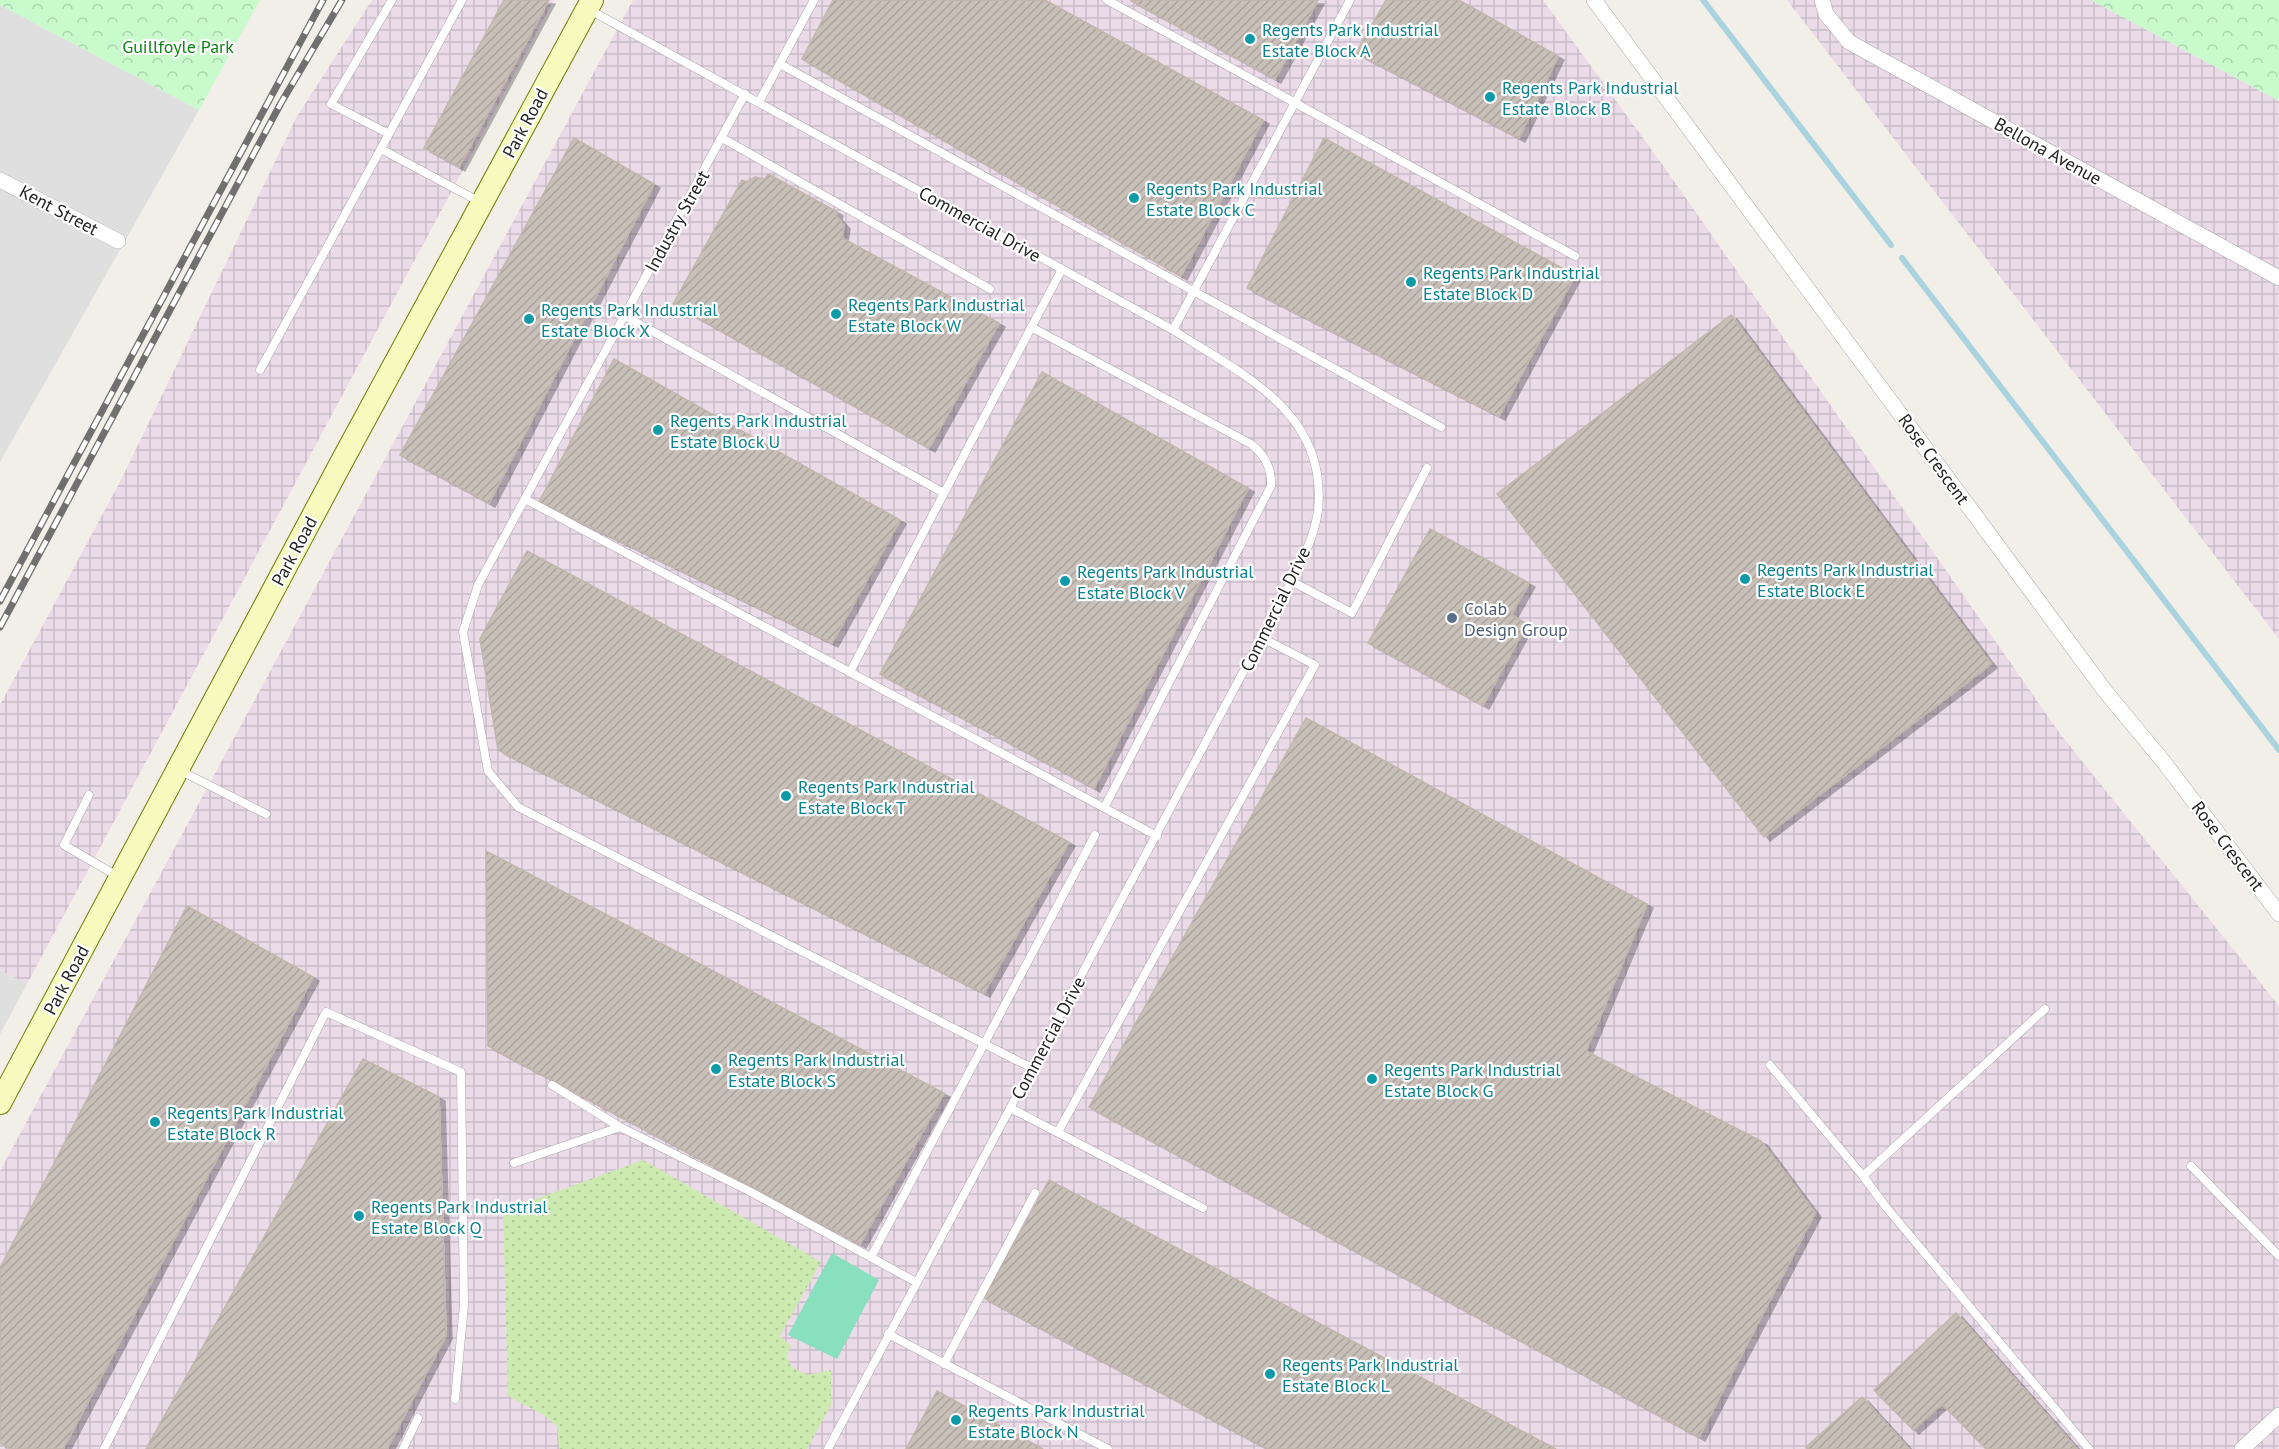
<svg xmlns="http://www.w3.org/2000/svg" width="2279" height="1449" font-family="'PT Sans',sans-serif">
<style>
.residential{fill:#e0dfdf}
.industrial{fill:url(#industrial-grid)}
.grass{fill:url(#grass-dots)}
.park{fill:url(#park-crowns)}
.pitch{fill:#88e0be}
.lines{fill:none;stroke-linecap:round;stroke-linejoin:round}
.stream{stroke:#aad3df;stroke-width:6}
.building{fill:url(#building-hatch);stroke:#c4b6ab;stroke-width:1.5;filter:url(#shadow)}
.service-casing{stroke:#a9a9a9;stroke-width:9}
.minor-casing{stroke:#a9a9a9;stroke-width:16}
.secondary-casing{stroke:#707d05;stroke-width:24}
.service{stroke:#fff;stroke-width:8}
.minor{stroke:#fff;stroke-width:15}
.secondary{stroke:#f7fabf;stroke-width:22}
.rail-casing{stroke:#707070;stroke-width:7}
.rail{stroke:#fff;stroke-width:4.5;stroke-dasharray:14;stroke-linecap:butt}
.culture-dot{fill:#0f9aa8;stroke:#fff;stroke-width:2}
.service-dot{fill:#5c6f8a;stroke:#fff;stroke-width:2}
.labels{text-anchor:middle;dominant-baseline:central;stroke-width:4.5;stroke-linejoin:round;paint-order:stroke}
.culture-label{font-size:18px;fill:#0d838f;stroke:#fff;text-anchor:start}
.park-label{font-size:18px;fill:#0c8416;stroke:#fff}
.street-label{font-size:18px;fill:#222;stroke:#fff}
.service-label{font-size:18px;fill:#4e5e75;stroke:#fff;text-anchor:start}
</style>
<defs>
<pattern id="industrial-grid" width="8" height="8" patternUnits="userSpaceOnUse" patternTransform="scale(1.5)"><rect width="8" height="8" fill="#ebdbe8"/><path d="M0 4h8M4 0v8" fill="none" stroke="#c9bcc7"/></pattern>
<pattern id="grass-dots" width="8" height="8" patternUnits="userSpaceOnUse" patternTransform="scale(1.5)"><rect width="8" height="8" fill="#cdebb0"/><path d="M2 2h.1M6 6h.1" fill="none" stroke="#b0c997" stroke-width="1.8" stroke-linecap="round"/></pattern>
<pattern id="park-crowns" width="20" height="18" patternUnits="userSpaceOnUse" patternTransform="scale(1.5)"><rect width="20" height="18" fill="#c8facc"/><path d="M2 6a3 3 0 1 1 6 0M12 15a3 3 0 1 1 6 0" fill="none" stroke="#acd6af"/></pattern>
<pattern id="building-hatch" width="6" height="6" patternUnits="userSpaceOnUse" patternTransform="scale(1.5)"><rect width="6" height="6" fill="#c7bfb8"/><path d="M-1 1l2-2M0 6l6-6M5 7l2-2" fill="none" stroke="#aba49e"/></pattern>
<filter id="shadow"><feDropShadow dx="6" dy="4" stdDeviation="0" flood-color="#0004"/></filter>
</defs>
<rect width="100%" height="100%" fill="#f2efe9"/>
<path class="residential" d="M 0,5 L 199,110 L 0,462 Z
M 0,970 L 27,984 L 0,1034 Z"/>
<path class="industrial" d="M 372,0 L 554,0 L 27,984 L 0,970 L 0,705 L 122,478 L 296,118 Z
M 633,0 L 1543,0 L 1669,174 L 2061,735 L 2279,1006 L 2279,1449 L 0,1449 L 0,1171 Z
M 1787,0 L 2091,0 L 2279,101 L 2279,639 Z"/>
<path class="grass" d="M 643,1160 L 821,1262 L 780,1336 L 791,1346 L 787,1355 L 791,1367 L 808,1375 L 831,1370 L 831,1405 L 807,1449 L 559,1449 L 557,1426 L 544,1415 L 508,1396 L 503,1211 Z"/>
<path class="park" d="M 0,0 L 260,0 L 199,110 L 0,5 Z
M 2091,0 L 2279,0 L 2279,101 Z"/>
<path class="pitch" d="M 832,1253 L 879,1280 L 837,1359 L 788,1335 Z"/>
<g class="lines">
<path class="stream" d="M 1703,0 L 1891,245
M 1902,258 L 2279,750"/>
</g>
<path class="building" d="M 504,0 L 549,0 L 459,167 L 424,148 Z
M 833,0 L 1045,0 L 1263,120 L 1181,276 L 802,59 Z
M 1130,0 L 1318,0 L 1275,79 Z
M 1386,0 L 1459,0 L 1558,56 L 1519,138 L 1356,53 Z
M 574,138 L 654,184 L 489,503 L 400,455 Z
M 1324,138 L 1575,275 L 1499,416 L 1247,288 Z
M 768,174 L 837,212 L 836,216 L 844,225 L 842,238 L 999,323 L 929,448 L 673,304 L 742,180 L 746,182 L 755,177 L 765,179 Z
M 1731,315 L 1991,664 L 1764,837 L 1497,494 Z
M 614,359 L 900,520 L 832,643 L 539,502 Z
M 1042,372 L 1248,488 L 1094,788 L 880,674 Z
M 1430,529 L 1529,583 L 1511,615 L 1527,624 L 1483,705 L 1368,643 Z
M 527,551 L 1069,842 L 984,993 L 498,750 L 480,639 Z
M 1306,718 L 1647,904 L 1586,1051 L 1761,1141 L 1815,1213 L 1699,1437 L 1089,1107 Z
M 486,851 L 944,1093 L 860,1244 L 488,1046 Z
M 187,906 L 313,977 L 63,1449 L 11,1449 L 0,1443 L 0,1268 Z
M 363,1059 L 439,1097 L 446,1335 L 387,1449 L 146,1449 Z
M 1049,1180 L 1556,1449 L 1268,1449 L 984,1298 Z
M 1956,1313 L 2077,1449 L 1986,1449 L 1942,1404 L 1913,1430 L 1874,1390 Z
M 937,1391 L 1043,1449 L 906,1449 Z
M 1862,1397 L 1909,1449 L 1808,1449 L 1806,1447 Z"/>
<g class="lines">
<g class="service-casing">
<path id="service" d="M 1107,0 L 1575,256
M 588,9 L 1173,330 C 1243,375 1328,412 1318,510 C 1315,537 1300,564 1288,588 L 828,1449
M 780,64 L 1441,427
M 745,94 L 478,585 L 463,632 L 488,771 L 518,807 L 1032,1068
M 759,102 L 814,0
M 389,134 L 331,104 L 392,0
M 722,138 L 990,289
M 381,149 L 480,202
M 625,316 L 944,493
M 1031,327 L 1251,444 C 1265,455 1272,468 1271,486 L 1104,808
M 1173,330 L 1350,0
M 260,370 L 462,0
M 525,499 L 1157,836
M 1291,581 L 1352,613 L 1427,468
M 850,672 L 1062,269
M 179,770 L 266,814
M 89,795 L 64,845 L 119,877
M 2045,1009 L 1863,1176 L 1886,1207 L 2089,1449
M 1770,1065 L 1863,1176
M 552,1085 L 620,1127 L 751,1192 L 916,1282
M 1010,1108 L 1203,1208
M 1058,1132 L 1315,665 L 1262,638
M 514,1163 L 620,1127
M 2191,1166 L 2279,1256
M 871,1257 L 1095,835
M 888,1334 L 1108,1449
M 944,1364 L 1035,1193
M 104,1449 L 326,1012 L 461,1072 L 464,1305 L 455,1399
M 403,1449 L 418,1418"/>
</g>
<g class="minor-casing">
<path id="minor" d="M 1594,0 L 2105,691 L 2163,761 L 2279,914
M 1822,0 L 1826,14 L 1849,42 L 2279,278
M 0,180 L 118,241
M 2242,1449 L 2279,1415"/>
</g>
<g class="secondary-casing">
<path id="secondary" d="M 0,1103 L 341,463 L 592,0"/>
</g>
<use href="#service" class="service"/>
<use href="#minor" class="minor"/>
<use href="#secondary" class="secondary"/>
<g class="rail-casing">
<path id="rail" d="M 0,601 L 323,0
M 0,627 L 281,103 L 342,0"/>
</g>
<use href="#rail" class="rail"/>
</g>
<g class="culture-dot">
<circle cx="1250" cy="39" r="6"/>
<circle cx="1490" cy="97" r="6"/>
<circle cx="1134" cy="198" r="6"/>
<circle cx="1411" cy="282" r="6"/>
<circle cx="836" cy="314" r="6"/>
<circle cx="529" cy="319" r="6"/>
<circle cx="658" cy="430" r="6"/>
<circle cx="1745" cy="579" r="6"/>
<circle cx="1065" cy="581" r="6"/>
<circle cx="786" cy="796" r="6"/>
<circle cx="716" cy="1069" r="6"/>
<circle cx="1372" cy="1079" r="6"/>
<circle cx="155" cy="1122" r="6"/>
<circle cx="359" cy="1216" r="6"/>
<circle cx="1270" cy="1374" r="6"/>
<circle cx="956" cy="1420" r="6"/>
</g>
<circle class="service-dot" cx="1452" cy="618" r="6"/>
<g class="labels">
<g class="culture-label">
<text x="1262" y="29">Regents Park Industrial<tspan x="1262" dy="21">Estate Block A</tspan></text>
<text x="1502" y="87">Regents Park Industrial<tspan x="1502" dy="21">Estate Block B</tspan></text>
<text x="1146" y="188">Regents Park Industrial<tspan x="1146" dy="21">Estate Block C</tspan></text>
<text x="1423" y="272">Regents Park Industrial<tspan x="1423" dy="21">Estate Block D</tspan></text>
<text x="848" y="304">Regents Park Industrial<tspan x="848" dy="21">Estate Block W</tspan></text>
<text x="541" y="309">Regents Park Industrial<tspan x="541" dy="21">Estate Block X</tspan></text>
<text x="670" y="420">Regents Park Industrial<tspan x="670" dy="21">Estate Block U</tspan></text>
<text x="1757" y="569">Regents Park Industrial<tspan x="1757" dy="21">Estate Block E</tspan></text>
<text x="1077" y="571">Regents Park Industrial<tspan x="1077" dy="21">Estate Block V</tspan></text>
<text x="798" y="786">Regents Park Industrial<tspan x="798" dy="21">Estate Block T</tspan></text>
<text x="728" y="1059">Regents Park Industrial<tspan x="728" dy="21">Estate Block S</tspan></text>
<text x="1384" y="1069">Regents Park Industrial<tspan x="1384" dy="21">Estate Block G</tspan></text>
<text x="167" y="1112">Regents Park Industrial<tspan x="167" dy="21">Estate Block R</tspan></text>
<text x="371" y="1206">Regents Park Industrial<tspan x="371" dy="21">Estate Block Q</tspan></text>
<text x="1282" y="1364">Regents Park Industrial<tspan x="1282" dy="21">Estate Block L</tspan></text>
<text x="968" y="1410">Regents Park Industrial<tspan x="968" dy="21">Estate Block N</tspan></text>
</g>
<g class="park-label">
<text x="178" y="46">Guillfoyle Park</text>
</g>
<g class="street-label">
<text transform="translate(525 123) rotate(-62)">Park Road</text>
<text transform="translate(2048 151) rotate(29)">Bellona Avenue</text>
<text transform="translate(59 210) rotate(28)">Kent Street</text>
<text transform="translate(677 221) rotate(-61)">Industry Street</text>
<text transform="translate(980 224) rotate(29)">Commercial Drive</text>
<text transform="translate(1934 459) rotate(54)">Rose Crescent</text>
<text transform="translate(294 551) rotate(-62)">Park Road</text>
<text transform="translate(1275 609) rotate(-64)">Commercial Drive</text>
<text transform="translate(2228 846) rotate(53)">Rose Crescent</text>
<text transform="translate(66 980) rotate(-62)">Park Road</text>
<text transform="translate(1048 1038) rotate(-62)">Commercial Drive</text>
</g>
<g class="service-label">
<text x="1464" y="608">Colab<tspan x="1464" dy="21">Design Group</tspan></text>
</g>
</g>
</svg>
